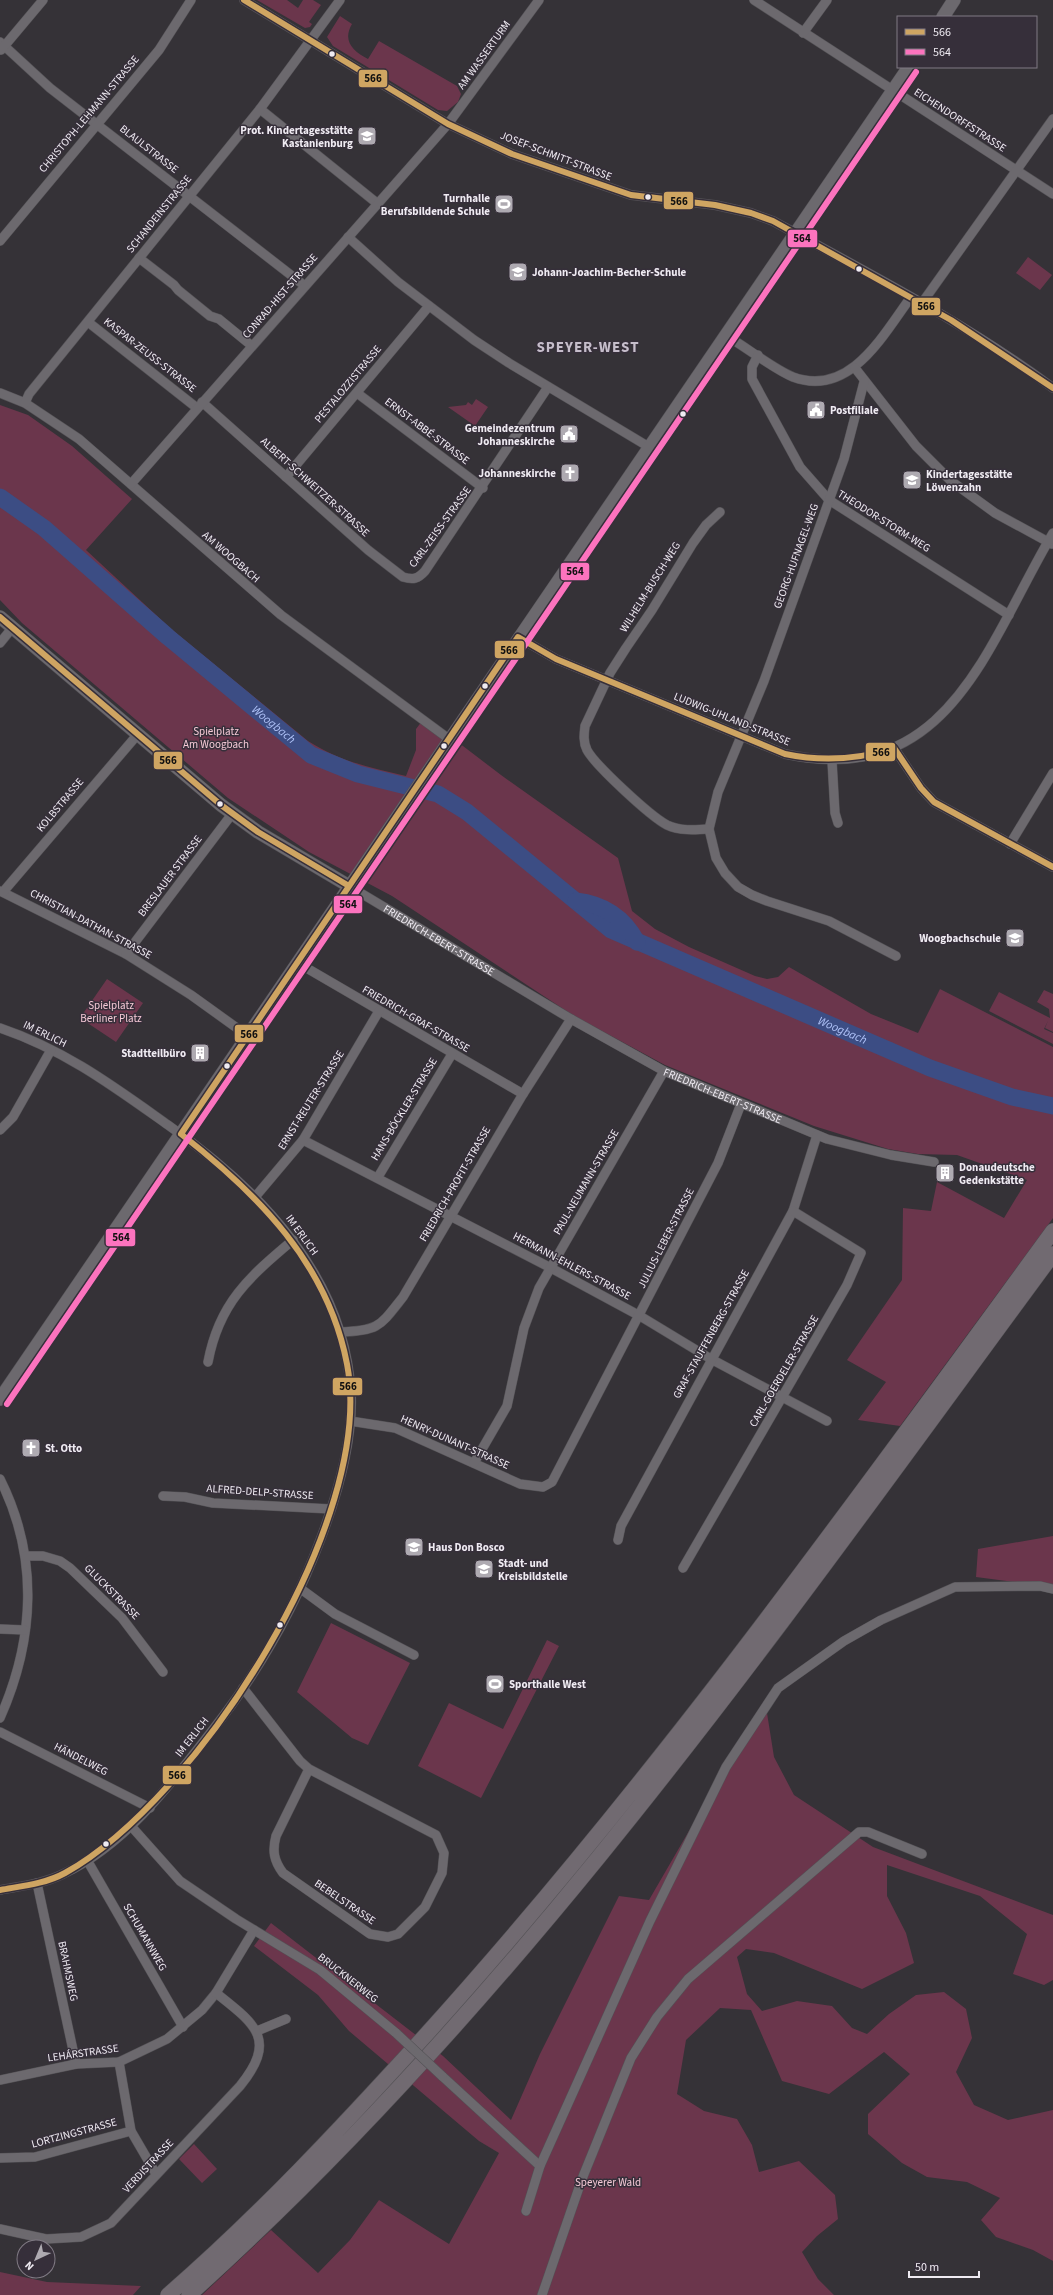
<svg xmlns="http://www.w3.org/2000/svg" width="1053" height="2295" font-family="'Source Sans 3',sans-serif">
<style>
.green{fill:#6b364c}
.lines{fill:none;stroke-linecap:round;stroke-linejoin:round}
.stream{stroke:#3c4d84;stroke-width:3}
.river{stroke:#3c4d84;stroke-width:17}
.minor-casing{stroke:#535155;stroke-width:10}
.secondary-casing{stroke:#535155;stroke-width:14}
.trunk-casing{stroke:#535155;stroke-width:16}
.minor{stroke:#6c696e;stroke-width:9}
.secondary{stroke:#6c696e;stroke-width:13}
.trunk{stroke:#716a71;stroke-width:15}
.minor-bridge-casing{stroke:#535155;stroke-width:10;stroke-linecap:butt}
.minor-bridge{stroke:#6c696e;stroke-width:9}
.bus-1-casing{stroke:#362f3a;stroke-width:9}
.bus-2-casing{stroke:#362f3a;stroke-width:9}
.bus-1{stroke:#cfa562;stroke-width:6}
.bus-2{stroke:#fc73be;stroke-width:6}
.bus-dot{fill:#efebf2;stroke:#362f3a;stroke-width:1.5}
.labels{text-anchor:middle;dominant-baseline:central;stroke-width:3;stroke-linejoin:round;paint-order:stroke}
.street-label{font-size:11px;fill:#efebf2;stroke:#362f3a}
.poi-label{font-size:11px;font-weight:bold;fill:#efebf2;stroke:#362f3a;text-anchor:start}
.park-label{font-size:11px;fill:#f5c9d6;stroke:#362f3a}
.water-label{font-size:12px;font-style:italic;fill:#aec1f7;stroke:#362f3a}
.district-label{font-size:15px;font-weight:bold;letter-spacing:1px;fill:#c6bdcb;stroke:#362f3a}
.line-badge{stroke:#362f3a;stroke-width:1.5}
.pale-badge-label{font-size:11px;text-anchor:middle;font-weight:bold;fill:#111}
</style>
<rect width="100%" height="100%" fill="#353237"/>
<path class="green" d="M 257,0 L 287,0 L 298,8 L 303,0 L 313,0 L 321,5 L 309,22 L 312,24 L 310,27 L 305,28 Z
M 340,16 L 352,24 C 342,41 353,51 368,59 L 379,41 L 457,86 L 461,94 L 458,102 L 447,111 L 438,110 L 333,46 L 327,37 Z
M 1028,257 L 1052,275 L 1040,290 L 1016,273 Z
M 476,399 L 488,407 L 475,426 L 448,407 L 466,405 L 468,402 L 472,405 Z
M 0,405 L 28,415 L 72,446 L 132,499 L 86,550 L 170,628 L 308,741 C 339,761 371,768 406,776 L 416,750 L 416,729 L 425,717 L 501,775 L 618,858 L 632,911 L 655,929 L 689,947 L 755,976 L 767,979 L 778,977 L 789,967 L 871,1014 L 918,1033 L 940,989 L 1053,1047 L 1053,1218 L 900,1426 L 858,1420 L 886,1382 L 847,1360 L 902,1280 L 903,1208 L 931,1211 L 937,1182 L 1004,1218 L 1027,1180 L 957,1155 L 918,1154 L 888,1149 L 814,1126 L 665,1065 L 574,1016 L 392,896 L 309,852 L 228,798 L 22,623 L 0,600 Z
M 107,979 L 143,1003 L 116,1042 L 80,1018 Z
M 1044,990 L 1053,994 L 1053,1032 L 1045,1028 L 1048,1021 L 1044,1029 L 1053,1033 L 1053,1044 L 989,1011 L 999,992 L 1050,1018 L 1049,1009 L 1037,1002 Z
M 1053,1536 L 1053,1587 L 976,1577 L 978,1549 Z
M 331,1623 L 410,1663 L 368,1745 L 352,1738 L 297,1692 Z
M 547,1640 L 559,1646 L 481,1798 L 418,1766 L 449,1703 L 503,1729 Z
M 767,1713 L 774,1757 L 794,1795 L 873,1847 L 1053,1915 L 1053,1980 L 1044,1985 L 1013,1974 L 1027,1934 L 980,1896 L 887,1865 L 887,1896 L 906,1933 L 914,1963 L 862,1989 L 774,1953 L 746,1949 L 737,1957 L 747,1994 L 762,2011 L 797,2001 L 832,2006 L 852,2028 L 867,2034 L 889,2014 L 916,1995 L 944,1992 L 966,2009 L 972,2038 L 956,2072 L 974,2105 L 1008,2120 L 1053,2110 L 1053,2261 L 1033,2250 L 996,2237 L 981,2220 L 1000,2198 L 967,2182 L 927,2177 L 902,2163 L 868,2134 L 868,2114 L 910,2074 L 884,2052 L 829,2094 L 782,2081 L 751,2010 L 720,2008 L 686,2040 L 677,2094 L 704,2111 L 737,2119 L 752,2145 L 759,2172 L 799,2161 L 835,2195 L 838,2219 L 817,2236 L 802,2252 L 818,2279 L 834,2295 L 202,2295 L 271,2230 L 318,2273 L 350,2240 L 379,2200 L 449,2244 L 499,2153 L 479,2141 L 349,2031 L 318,1995 L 254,1946 L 271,1923 L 443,2056 L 511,2120 L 540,2054 L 619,1896 L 649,1900 L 719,1779 Z
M 194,2144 L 217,2169 L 202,2183 L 179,2159 Z
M 0,2272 L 47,2282 L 141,2286 L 133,2295 L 0,2295 Z"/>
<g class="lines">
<path class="stream" d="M 886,1048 L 892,1044"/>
<g class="river">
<path id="s1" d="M 0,497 L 44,528 L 168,637 L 311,755 L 358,774 L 438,794 L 467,812 L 611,930 L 930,1068 L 1012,1097 L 1053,1106"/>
<path d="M 576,901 C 603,904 624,918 637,942"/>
</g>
<g class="minor-casing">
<g id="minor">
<path d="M 244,0 L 448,124 L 512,154 L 631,195 L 715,205 L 751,213 L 773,221 C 868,273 966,323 1053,388"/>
<path d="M 754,0 L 1053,194"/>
<path d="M 803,33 L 827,0"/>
<path d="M 0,42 L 50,88 L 305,286"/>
<path d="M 1,50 L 43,0"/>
<path d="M 260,109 L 378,204"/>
<path d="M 348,237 L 398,282 L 474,340 L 509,363 L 649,447"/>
<path d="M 0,241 L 159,50 L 191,0"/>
<path d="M 139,258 L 174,285 L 178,290 L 210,316 L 219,319 L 252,346"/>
<path d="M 922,303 L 1053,119"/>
<path d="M 88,322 L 197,408"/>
<path d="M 725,335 C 745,346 773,369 793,377 C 850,398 883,335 911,297"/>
<path d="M 758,355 L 752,367 L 752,379 L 800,467 L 829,500 L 1009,615"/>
<path d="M 855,368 L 916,446 L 951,481 L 995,513 L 1052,544"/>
<path d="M 864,382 L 844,459 L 764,681 L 718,792 L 709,829 L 716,858 L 725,873 L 738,887 L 752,895 L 767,901 L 829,921 L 896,956"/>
<path d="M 0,393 L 25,403 L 79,439 L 281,615 L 449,739"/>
<path d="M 357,393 L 483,488"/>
<path d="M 202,402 L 368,550 L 403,577 C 413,580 418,579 425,571 L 548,387"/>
<path d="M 25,403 L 29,394 L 260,109 L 340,0"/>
<path d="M 286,477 L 429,306"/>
<path d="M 131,484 L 448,124 L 539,0"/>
<path d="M 518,637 L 556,659 L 785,754 C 949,790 987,644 1053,533"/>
<path d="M 0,643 L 13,627"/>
<path d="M 894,748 L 921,788 L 934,802 L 1053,867"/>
<path d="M 832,761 L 835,813 L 838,823"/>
<path d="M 709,829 C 695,830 679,831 667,825 C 650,816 595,765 587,750 C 583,742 584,734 585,726 L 610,673 L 626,648 L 652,610 L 693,543 L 706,525 L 720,512"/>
<path d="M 1010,844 L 1053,773"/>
<path id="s2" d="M 349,886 L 571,1019 L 664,1071 L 827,1139 L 891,1155 L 934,1162"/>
<path d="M 0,891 L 126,954 L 191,995 L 248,1036"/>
<path d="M 3,892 L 138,734"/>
<path d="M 126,954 L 232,814"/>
<path d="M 298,963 L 523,1094"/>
<path d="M 0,1028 C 65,1050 113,1086 168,1125 C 259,1189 345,1276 351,1394 C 353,1442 338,1493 321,1538 C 295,1608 258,1673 211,1732 C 170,1785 125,1845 63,1874 C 43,1884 21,1886 0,1890"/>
<path d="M 0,1130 L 13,1117 L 51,1050"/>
<path d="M 303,1140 L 551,1268 L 640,1316 L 711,1359 L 827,1421"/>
<path d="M 378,1177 L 452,1054"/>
<path d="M 255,1197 L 303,1140 L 379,1011"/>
<path d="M 340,1332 C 379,1331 380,1326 403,1297 L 523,1094 L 571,1019"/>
<path d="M 208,1362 C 219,1303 249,1277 293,1240"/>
<path d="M 350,1421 L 395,1428 L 520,1484 L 543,1487 L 552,1482 L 718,1163 L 741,1104"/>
<path d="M 474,1463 L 507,1406 L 524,1328 L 539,1288 L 664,1071"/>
<path d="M 0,1479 C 39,1557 35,1639 0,1718"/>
<path d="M 163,1496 L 185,1497 L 213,1503 L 331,1509"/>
<path d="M 618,1540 L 621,1526 L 793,1211 L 817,1135"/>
<path d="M 26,1556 L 43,1556 L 60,1561 L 70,1568 L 122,1618 L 163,1672"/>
<path d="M 683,1568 L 847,1285 L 861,1253 L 793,1211"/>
<path d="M 301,1589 L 335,1614 L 414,1655"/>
<path d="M 0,1629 L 25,1630"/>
<path d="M 243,1688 L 300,1761 L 309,1769 L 436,1835 L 444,1853 L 442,1873 L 425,1907 L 398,1934 L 388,1937 L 370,1934 L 283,1873 C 274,1861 272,1851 276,1836 L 309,1769"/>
<path d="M 0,1732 L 150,1808"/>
<path d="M 131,1826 L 180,1881 L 236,1919 L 320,1970 L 396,2033"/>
<path d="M 87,1860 L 183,2027"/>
<path d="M 37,1883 L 76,2064"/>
<path d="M 257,2031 L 286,2019"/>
<path d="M 119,2062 L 131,2131 L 156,2174"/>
<path d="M 442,2076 L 540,2166"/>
<path d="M 0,2080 L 76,2064 L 119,2062 L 167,2039 L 202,2010 L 216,1993 L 254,1930"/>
<path d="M 0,2158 L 35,2157 L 131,2131"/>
<path d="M 526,2211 L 540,2166 L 650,1921 L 726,1767 L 778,1688 L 844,1641 L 881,1620 L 955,1587 L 1040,1586 L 1053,1589"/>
<path d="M 0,2229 L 46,2239 L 81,2237 L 111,2223 L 240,2086 C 278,2039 255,2024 216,1993"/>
<path d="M 542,2295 L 582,2179 L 631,2058 L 657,2017 L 688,1979 L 859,1832 L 868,1832 L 922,1854"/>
</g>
</g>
<g class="secondary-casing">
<path id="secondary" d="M 943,17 L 954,0
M 0,617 L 221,805 L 258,832 L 349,886
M 0,1399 L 909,67"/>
</g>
<g class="trunk-casing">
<path id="trunk" d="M 168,2295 C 259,2216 342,2127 423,2038 C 652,1785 852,1506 1053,1231
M 189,2295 C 525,1993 786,1616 1053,1254"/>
</g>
<use href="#minor" class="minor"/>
<use href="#secondary" class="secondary"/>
<use href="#trunk" class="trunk"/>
<g class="minor-bridge-casing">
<path id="minor-bridge" d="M 396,2033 L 442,2076"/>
</g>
<use href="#minor-bridge" class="minor-bridge"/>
<g class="bus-1-casing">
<path id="bus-1" d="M 244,0 L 448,124 L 512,154 L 631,195 L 715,205 L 751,213 L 773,221 L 951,320 L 1053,388
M 0,617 L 221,805 L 258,832 L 349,886
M 0,1890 C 22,1886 45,1884 65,1873 C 198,1799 377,1520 347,1364 C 328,1264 258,1194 181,1134 L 518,637 L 556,659 L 785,754 C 823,762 857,760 894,748 L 921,788 L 934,802 L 1053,867"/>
</g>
<g class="bus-2-casing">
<path id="bus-2" d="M 7,1404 L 916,72"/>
</g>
<use href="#bus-1" class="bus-1"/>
<use href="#bus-2" class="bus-2"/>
</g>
<defs>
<g id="school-square" transform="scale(1)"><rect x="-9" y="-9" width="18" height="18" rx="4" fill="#aeaab1" stroke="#362f3a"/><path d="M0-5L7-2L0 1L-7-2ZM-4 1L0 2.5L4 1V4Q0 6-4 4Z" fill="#fff"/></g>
<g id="stadium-square" transform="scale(1)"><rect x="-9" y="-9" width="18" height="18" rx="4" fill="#aeaab1" stroke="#362f3a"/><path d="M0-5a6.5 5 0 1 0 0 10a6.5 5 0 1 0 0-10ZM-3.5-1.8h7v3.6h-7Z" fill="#fff"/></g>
<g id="civic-square" transform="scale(1)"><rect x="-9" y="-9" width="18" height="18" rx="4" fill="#aeaab1" stroke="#362f3a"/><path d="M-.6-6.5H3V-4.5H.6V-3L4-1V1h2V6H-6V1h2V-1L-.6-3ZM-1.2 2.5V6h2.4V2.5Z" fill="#fff"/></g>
<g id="church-square" transform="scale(1)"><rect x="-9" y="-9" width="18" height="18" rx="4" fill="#aeaab1" stroke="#362f3a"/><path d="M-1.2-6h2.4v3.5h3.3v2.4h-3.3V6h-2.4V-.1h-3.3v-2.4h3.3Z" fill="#fff"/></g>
<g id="building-square" transform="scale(1)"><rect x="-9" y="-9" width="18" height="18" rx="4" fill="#aeaab1" stroke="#362f3a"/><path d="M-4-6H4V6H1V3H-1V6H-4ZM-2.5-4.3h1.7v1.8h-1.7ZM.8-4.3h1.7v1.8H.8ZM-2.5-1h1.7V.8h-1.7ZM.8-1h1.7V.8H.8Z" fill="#fff"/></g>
<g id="university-square" transform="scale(1)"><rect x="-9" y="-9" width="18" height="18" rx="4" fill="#aeaab1" stroke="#362f3a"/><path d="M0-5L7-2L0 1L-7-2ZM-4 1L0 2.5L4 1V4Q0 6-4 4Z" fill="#fff"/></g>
</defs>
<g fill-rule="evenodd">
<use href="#school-square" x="367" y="136"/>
<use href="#stadium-square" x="504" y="204"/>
<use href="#school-square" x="518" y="272"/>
<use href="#civic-square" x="816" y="410"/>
<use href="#civic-square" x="569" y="434"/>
<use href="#church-square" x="570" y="473"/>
<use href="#school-square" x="912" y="480"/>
<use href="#school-square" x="1015" y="938"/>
<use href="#building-square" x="200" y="1053"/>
<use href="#building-square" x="945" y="1173"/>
<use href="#church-square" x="31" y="1448"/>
<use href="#school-square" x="414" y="1547"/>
<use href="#university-square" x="484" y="1569"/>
<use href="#stadium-square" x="495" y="1684"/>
</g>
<g class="bus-dot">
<circle cx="332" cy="54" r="3.5"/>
<circle cx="648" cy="197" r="3.5"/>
<circle cx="859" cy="269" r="3.5"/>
<circle cx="683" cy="414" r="3.5"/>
<circle cx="485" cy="686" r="3.5"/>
<circle cx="444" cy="746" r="3.5"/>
<circle cx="220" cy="804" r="3.5"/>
<circle cx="227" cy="1066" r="3.5"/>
<circle cx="280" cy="1625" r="3.5"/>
<circle cx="106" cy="1844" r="3.5"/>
</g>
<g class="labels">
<g class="street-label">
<text transform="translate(484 55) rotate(-54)">AM WASSERTURM</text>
<text transform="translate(89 114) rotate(-50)">CHRISTOPH-LEHMANN-STRASSE</text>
<text transform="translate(960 120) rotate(33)">EICHENDORFFSTRASSE</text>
<text transform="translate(149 149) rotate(38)">BLAULSTRASSE</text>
<text transform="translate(556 156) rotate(21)">JOSEF-SCHMITT-STRASSE</text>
<text transform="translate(159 214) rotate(-51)">SCHANDEINSTRASSE</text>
<text transform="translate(280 296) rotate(-49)">CONRAD-HIST-STRASSE</text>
<text transform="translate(150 355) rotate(38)">KASPAR-ZEUSS-STRASSE</text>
<text transform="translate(348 384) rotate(-50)">PESTALOZZISTRASSE</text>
<text transform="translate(427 431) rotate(37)">ERNST-ABBÉ-STRASSE</text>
<text transform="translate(315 487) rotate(42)">ALBERT-SCHWEITZER-STRASSE</text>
<text transform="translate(884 521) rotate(32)">THEODOR-STORM-WEG</text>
<text transform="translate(440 527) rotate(-54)">CARL-ZEISS-STRASSE</text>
<text transform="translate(796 556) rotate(-70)">GEORG-HUFNAGEL-WEG</text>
<text transform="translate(231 557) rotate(41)">AM WOOGBACH</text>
<text transform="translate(650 587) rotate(-58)">WILHELM-BUSCH-WEG</text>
<text transform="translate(732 719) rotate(22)">LUDWIG-UHLAND-STRASSE</text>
<text transform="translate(60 805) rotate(-50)">KOLBSTRASSE</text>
<text transform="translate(170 876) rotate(-53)">BRESLAUER STRASSE</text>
<text transform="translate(91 924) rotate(28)">CHRISTIAN-DATHAN-STRASSE</text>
<text stroke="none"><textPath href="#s2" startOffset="105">FRIEDRICH-EBERT-STRASSE</textPath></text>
<text transform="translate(416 1019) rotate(30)">FRIEDRICH-GRAF-STRASSE</text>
<text transform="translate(45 1034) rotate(26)">IM ERLICH</text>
<text stroke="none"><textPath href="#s2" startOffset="429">FRIEDRICH-EBERT-STRASSE</textPath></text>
<text transform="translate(311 1100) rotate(-58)">ERNST-REUTER-STRASSE</text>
<text transform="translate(404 1109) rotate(-59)">HANS-BÖCKLER-STRASSE</text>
<text transform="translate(586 1182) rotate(-60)">PAUL-NEUMANN-STRASSE</text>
<text transform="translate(455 1184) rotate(-60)">FRIEDRICH-PROFIT-STRASSE</text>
<text transform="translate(302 1235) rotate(54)">IM ERLICH</text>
<text transform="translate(666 1238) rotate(-63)">JULIUS-LEBER-STRASSE</text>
<text transform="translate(572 1266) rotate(28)">HERMANN-EHLERS-STRASSE</text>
<text transform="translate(711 1334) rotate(-61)">GRAF-STAUFFENBERG-STRASSE</text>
<text transform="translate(784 1371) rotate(-60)">CARL-GOERDELER-STRASSE</text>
<text transform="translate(455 1442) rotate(24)">HENRY-DUNANT-STRASSE</text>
<text transform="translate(260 1492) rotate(4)">ALFRED-DELP-STRASSE</text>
<text transform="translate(112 1592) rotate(45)">GLUCKSTRASSE</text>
<text transform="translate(192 1737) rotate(-52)">IM ERLICH</text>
<text transform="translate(81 1759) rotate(27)">HÄNDELWEG</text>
<text transform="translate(345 1902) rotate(34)">BEBELSTRASSE</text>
<text transform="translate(145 1937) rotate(60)">SCHUMANNWEG</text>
<text transform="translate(68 1971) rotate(78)">BRAHMSWEG</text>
<text transform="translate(348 1978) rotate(38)">BRUCKNERWEG</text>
<text transform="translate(83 2053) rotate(-8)">LEHÁRSTRASSE</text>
<text transform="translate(74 2133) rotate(-15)">LORTZINGSTRASSE</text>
<text transform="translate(148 2166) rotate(-47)">VERDISTRASSE</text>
</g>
<g class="poi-label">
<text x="353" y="130" text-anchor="end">Prot. Kindertagesstätte<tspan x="353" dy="13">Kastanienburg</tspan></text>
<text x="490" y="198" text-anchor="end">Turnhalle<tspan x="490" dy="13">Berufsbildende Schule</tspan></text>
<text x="532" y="272">Johann-Joachim-Becher-Schule</text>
<text x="830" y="410">Postfiliale</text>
<text x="555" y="428" text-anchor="end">Gemeindezentrum<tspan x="555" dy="13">Johanneskirche</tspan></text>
<text x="556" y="473" text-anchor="end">Johanneskirche</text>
<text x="926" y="474">Kindertagesstätte<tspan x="926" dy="13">Löwenzahn</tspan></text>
<text x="1001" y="938" text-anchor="end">Woogbachschule</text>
<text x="186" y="1053" text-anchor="end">Stadtteilbüro</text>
<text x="959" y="1167">Donaudeutsche<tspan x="959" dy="13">Gedenkstätte</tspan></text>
<text x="45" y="1448">St. Otto</text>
<text x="428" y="1547">Haus Don Bosco</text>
<text x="498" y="1563">Stadt- und<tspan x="498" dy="13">Kreisbildstelle</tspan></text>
<text x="509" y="1684">Sporthalle West</text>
</g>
<g class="park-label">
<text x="216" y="731">Spielplatz<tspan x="216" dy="13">Am Woogbach</tspan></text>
<text x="111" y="1005">Spielplatz<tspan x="111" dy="13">Berliner Platz</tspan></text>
<text x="608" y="2182">Speyerer Wald</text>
</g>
<g class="water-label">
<text stroke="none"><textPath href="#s1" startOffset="356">Woogbach</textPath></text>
<text stroke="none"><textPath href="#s1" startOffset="1010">Woogbach</textPath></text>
</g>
<g class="district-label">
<text x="588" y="347">SPEYER-WEST</text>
</g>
</g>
<g class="line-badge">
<rect x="358" y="69" width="30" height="19" rx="4" fill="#cfa562"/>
<rect x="663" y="191" width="31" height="19" rx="4" fill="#cfa562"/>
<rect x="787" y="229" width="31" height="19" rx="4" fill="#fc73be"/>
<rect x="911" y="297" width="30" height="19" rx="4" fill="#cfa562"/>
<rect x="560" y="562" width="30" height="19" rx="4" fill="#fc73be"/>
<rect x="494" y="640" width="31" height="19" rx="4" fill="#cfa562"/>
<rect x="865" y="742" width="31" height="20" rx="4" fill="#cfa562"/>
<rect x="153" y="751" width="30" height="19" rx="4" fill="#cfa562"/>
<rect x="333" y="895" width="30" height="19" rx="4" fill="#fc73be"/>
<rect x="234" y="1024" width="30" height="19" rx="4" fill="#cfa562"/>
<rect x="105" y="1228" width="31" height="19" rx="4" fill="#fc73be"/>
<rect x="332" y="1377" width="31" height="19" rx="4" fill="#cfa562"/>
<rect x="162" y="1765" width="30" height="20" rx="4" fill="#cfa562"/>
</g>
<g class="pale-badge-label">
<text x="373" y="82">566</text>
<text x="679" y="205">566</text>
<text x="802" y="242">564</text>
<text x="926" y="310">566</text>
<text x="575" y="575">564</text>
<text x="509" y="654">566</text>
<text x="881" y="756">566</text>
<text x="168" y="764">566</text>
<text x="348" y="908">564</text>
<text x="249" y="1038">566</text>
<text x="121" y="1241">564</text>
<text x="348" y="1390">566</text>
<text x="177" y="1779">566</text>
</g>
<rect x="897" y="16" width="140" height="52" fill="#362f3a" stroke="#807a84"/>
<rect x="905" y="29" width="20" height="6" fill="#cfa562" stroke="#807a84"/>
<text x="933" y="36" font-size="12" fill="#efebf2">566</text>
<rect x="905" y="49" width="20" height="6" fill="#fc73be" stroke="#807a84"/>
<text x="933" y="56" font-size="12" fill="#efebf2">564</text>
<g transform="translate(36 2259) rotate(224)"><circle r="19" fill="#362f3a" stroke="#807a84"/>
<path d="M0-3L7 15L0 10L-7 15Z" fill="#aeaab1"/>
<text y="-6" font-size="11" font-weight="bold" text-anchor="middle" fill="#efebf2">N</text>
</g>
<path d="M909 2271v6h70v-6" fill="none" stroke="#efebf2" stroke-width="2"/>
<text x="915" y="2271" font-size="12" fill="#efebf2" stroke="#362f3a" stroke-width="3" paint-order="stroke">50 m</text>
</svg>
